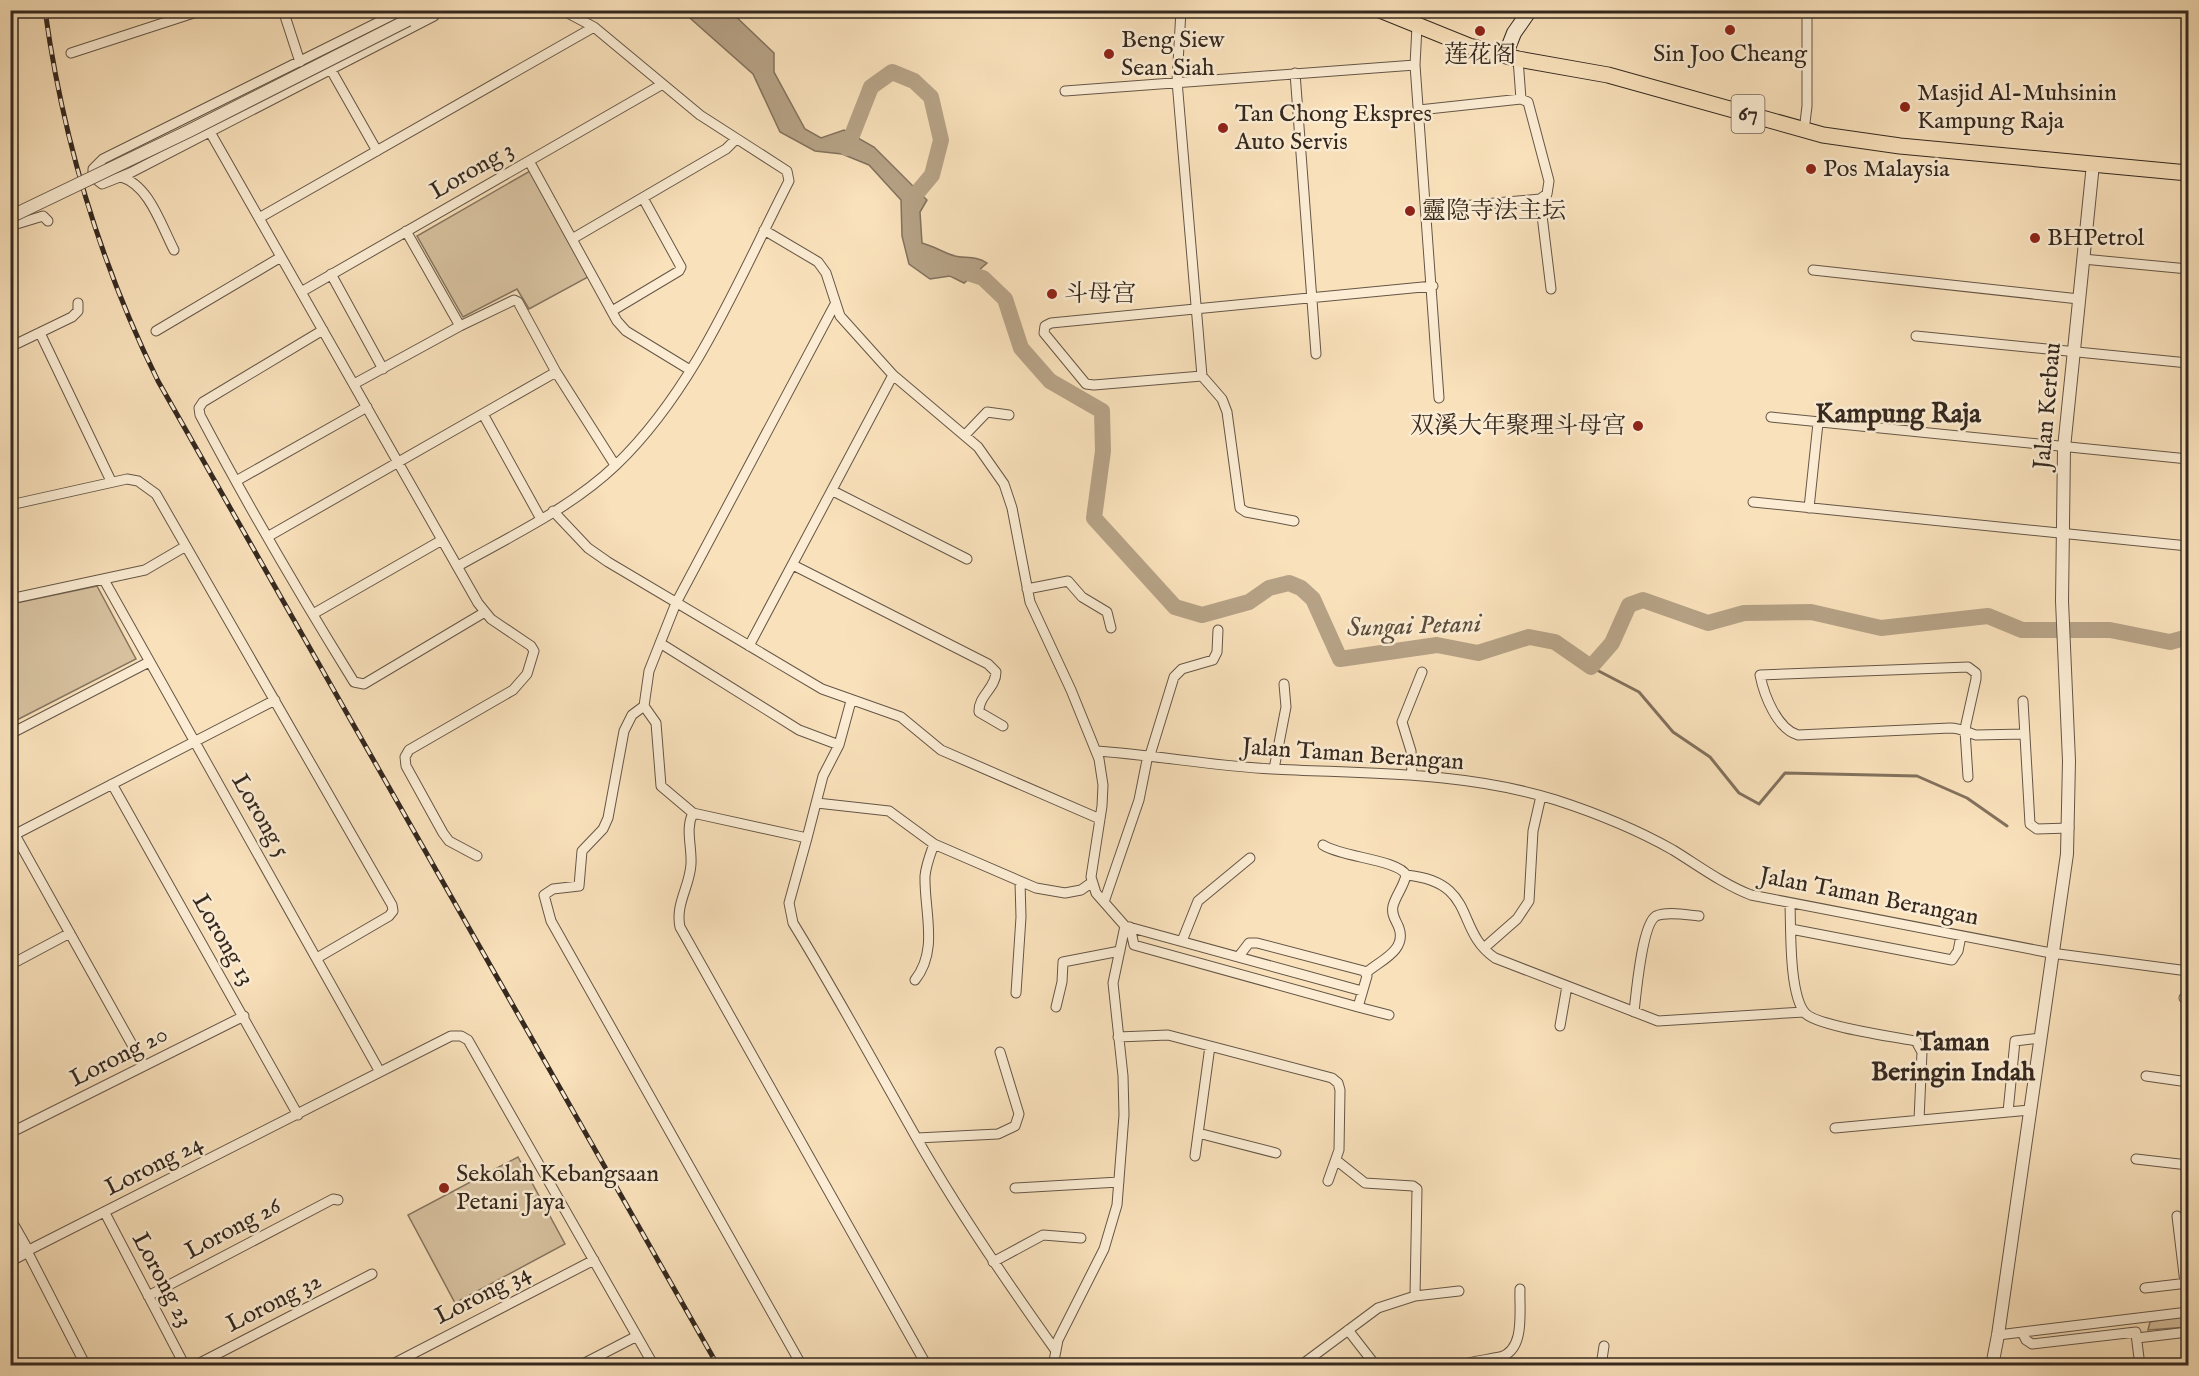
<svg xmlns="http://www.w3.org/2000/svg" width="2199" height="1376" font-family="'IM FELL English','Noto Serif SC',serif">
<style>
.green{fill:#d8c2a0;stroke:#867560;stroke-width:1.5}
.water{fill:#b6a286;stroke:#82715d;stroke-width:1.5}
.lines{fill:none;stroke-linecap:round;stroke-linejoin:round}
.stream{stroke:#82715d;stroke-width:3}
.river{stroke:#b6a286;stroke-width:16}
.minor-casing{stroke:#655646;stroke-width:11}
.tertiary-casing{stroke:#655646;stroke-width:14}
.secondary-casing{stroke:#34281f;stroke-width:16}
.primary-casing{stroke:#34281f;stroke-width:17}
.minor{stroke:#fbecd3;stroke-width:9}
.tertiary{stroke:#fbecd3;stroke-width:12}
.secondary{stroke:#fbecd3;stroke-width:14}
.primary{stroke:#f9e1bb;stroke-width:15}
.rail-casing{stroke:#34281f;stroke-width:5}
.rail{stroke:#fbecd3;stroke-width:3;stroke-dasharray:9;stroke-linecap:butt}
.tertiary-bridge-casing{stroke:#655646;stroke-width:14;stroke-linecap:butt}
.tertiary-bridge{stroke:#fbecd3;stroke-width:12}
.poi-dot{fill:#8f2418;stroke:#fbecd3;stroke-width:2}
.labels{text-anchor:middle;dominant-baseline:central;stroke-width:5;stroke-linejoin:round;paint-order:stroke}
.shield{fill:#fbecd3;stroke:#706355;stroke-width:1.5}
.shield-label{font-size:22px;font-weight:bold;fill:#34281f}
.poi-label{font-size:24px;fill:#34281f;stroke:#fbecd3;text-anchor:start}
.street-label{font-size:24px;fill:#34281f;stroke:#fbecd3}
.water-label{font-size:26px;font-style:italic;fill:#5b4d3e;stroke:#fbecd3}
.neighbourhood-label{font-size:26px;font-weight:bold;fill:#34281f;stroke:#fbecd3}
.quarter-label{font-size:27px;font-weight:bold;fill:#34281f;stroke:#fbecd3}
</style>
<rect width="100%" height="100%" fill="#f9e1bb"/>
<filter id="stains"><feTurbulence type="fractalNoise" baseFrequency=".00333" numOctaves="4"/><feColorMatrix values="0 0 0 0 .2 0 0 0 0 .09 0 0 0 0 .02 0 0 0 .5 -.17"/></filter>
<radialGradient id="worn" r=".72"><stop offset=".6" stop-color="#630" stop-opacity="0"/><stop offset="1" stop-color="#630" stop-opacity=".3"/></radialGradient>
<path class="green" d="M 530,171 L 588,277 L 529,309 L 517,289 L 463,317 L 417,236 Z
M 97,586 L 136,659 L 11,723 L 11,604 Z
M 518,1157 L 565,1244 L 455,1303 L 408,1215 Z
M 2188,1315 L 2188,1327 L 2148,1330 L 2150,1322 Z"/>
<path class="water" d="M 682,11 L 730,11 L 774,53 L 774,72 L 805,129 L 821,138 L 844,130 L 874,147 L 927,200 L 920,212 L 922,243 C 933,246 939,250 949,254 C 962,260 974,254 987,263 L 964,283 L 950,276 L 930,279 L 909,264 L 902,236 L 901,200 L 869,165 L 842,154 L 815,151 L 780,132 L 753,74 Z"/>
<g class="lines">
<path class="stream" d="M 1591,667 L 1639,692 L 1673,732 L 1710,757 L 1739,793 L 1759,804 L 1785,773 L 1917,776 L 1967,798 L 2007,826
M 10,1351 L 20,1366"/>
<path class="river" d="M 847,148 L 871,87 L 892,72 L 914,81 L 931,97 L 941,140 L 932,175 L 911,200
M 952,268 L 983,278 L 1005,299 L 1021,348 L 1050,381 L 1102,411 L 1103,451 L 1094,518 L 1175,607 L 1202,615 L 1249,602 L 1269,588 L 1289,583 L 1301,588 L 1313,599 L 1340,659 L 1437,645 L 1478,653 L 1529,637 L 1555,642 L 1591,667 L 1612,643 L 1629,605 L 1643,600 L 1708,623 L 1744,613 L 1811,612 L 1881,628 L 1988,616 L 2022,630 L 2110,630 L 2170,642 L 2188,637"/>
<g class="minor-casing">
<path id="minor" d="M 283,10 L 300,62
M 403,10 L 103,159 L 93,169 L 93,177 L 102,184 L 130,173 L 434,16
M 1181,10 L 1177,81 L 1202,376 L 1222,399 L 1227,412 L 1240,508 L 1246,512 L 1294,521
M 1417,26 L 1415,65 L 1439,398
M 71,53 L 203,10
M 1518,59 L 1521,99
M 331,70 L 377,151
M 1295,73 L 1316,354
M 1065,91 L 1415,65
M 1419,110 L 1521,99 L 1528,102 L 1549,181 L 1547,194 L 1540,199
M 1804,131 L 1807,106 L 1807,10
M 210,132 L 478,603 L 491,619 L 531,646 L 534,651 L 527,674 L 513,690 L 409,750 L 405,757 L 406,766 L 443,833 L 449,841 L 477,856
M 529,161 L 617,321 L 626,331 L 690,370
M 121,177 C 149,185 161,225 174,250
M 1427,209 L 1540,199 L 1551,289
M 259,218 L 594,27
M 10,226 L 43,216 L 48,221
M 764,230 L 818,262 L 826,273 L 840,316 L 893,375 L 978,447 L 1004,484 L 1012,508 L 1030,602 L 1071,690 L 1099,759 L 1103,785 L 1102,806 L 1091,877 L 1096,893 L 1125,926 L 1362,991
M 406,231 L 460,326
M 572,239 L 726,149 L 736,139
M 2083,259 L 2188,269
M 1813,270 L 2079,299
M 331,274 L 383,369
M 301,292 L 661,85
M 612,311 L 679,271 L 681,267 L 643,198
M 323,330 L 203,402 L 199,408 L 200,415 C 248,506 300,595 354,682 L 364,684 L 485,612
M 156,331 L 281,257
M 40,333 L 111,481
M 1916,336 L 2188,363
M 10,347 L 72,317 L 78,311 L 78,303
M 1202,376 L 1094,385 L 1086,384 L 1044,333 L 1045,326 L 1051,323 L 1433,286
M 354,384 L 460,326 L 514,300 L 518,302 L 556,372 L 615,465
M 483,414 L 541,519
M 1771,417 L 2188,459
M 965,435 L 987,412 L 1009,415
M 236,481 L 367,407
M 833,491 L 967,559
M 1753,502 L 2188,546
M 10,505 L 127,479 L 138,481 L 156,494 L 392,905 L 393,911 L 389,916 L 317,958
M 1809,508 L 1818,423
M 553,511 L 588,548 L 608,562 L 822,689 L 901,717 L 941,750 L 1100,819
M 269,536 L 556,372
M 793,565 L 988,664 L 996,672 C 996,688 978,696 979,712 L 1003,726
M 458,566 C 511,536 571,508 616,465 C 696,388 739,278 789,181 L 787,171 L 700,115 L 594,27 L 562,10
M 104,580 L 380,1072
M 1027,589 L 1068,581 L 1082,597 L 1107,612 L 1111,628
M 10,599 L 145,570 L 186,546
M 313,614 L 442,540
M 660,643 L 799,730 L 839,745
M 749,646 L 893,375
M 2023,701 L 2030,824 L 2037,829 L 2069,828
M 644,706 L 656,723 L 661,786 L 693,813 C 685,829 692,846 691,864 C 690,886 675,904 680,927 L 927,1366
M 10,734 L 149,662
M 1096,751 C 1155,755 1213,766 1272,769 C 1368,774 1463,771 1556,800 C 1596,813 1636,829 1673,850 C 1699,866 1723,884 1751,895 L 2051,953 L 2188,971
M 1150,755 L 1174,677 L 1182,669 L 1213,660 L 1217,652 L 1218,630
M 1274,769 L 1286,707 L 1284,684
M 1412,775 L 1411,751 L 1402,722 L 1422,672
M 1968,777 L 1965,731 L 1966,724 L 1976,679 L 1976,673 L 1968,667 L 1760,675 C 1764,695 1777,729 1798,735 L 1950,728 C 1960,728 1967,732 1976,735 L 2025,734
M 112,784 L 298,1115
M 817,803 L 889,811 L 934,844 L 1036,888 L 1065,893 L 1081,890 L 1091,883
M 693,813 L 807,838 L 823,776 L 839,745 L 851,701
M 15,835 L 144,1066
M 10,837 L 275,700
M 807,838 L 789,903 L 793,923 C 836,993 875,1065 916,1137 C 958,1211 1006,1281 1056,1351
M 1323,845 C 1341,857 1399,860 1406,875 C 1404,886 1396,895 1393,906 C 1391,915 1396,920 1399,928 C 1407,951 1379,961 1366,973
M 1406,875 C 1478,882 1454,930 1495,958 L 1658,1021 L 1804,1012
M 1104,902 L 1139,800 L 1148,755
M 1790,904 C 1791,930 1789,994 1805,1013 C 1816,1026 1895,1037 1916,1041 L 1922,1052 L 1919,1120
M 1130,927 L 1134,945 L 1358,1007 L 1367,976 L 1364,971 L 1257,943 L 1249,943 L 1239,956
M 1791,929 L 1952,960 L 1958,951 L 1961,936
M 1182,941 L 1198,901 L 1250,858
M 1484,948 L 1517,919 L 1529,901 L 1533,831 L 1541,796
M 10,965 L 70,933
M 915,980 C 939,950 924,911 925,876 C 926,865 930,855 934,844
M 1016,993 L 1021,917 L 1020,882
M 2184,998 L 2188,998
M 1056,1007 L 1062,982 L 1063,962 L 1120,951
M 1358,1007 L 1389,1015
M 1634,1012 C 1636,995 1642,924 1656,916 C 1667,911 1687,915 1699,916
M 1560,1026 L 1567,986
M 1118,1037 L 1168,1035 L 1332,1078 L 1338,1083 L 1340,1090 L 1339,1150 L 1328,1181
M 2146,1076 L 2188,1082
M 2008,1112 L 2015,1041 L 2040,1038
M 1835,1128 L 2030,1110
M 10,1133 L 244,1016
M 1198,1133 L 1276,1153
M 917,1138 L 998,1134 L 1015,1126 L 1019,1114 L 1000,1052
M 1195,1156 L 1210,1046
M 2136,1159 L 2188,1165
M 1015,1188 L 1119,1182
M 105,1213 L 185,1366
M 2177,1216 L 2185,1283
M 993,1262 L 1043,1235 L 1081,1238
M 2145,1288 L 2188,1283
M 148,1296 L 333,1199 L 338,1200
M 1415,1296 L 1459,1291
M 1348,1330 L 1376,1366
M 2022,1332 L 2026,1340 L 2032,1344 L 2136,1332
M 2136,1334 L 2140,1366
M 1998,1335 L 2188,1312
M 2137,1338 L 2188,1332
M 86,1366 L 27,1251 L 451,1036 L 461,1036 L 468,1040 L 654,1366
M 194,1366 L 372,1274
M 389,1366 L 594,1260
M 579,1366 L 637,1336
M 802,1366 L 551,921 L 544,895 L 553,889 L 579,886 L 582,851 L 603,829 L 608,818 L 624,731 L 632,715 L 644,706 L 649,671 L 676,603 L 834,306
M 1053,1366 L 1058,1340 L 1104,1249 L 1117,1205 L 1124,1115 L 1123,1076 L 1113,983 L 1125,926
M 1300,1366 L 1378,1308 L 1415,1296 L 1417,1189 L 1413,1186 L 1365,1183 L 1336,1160
M 1458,1366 C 1472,1361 1486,1360 1500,1357 C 1526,1350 1519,1310 1520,1289
M 1601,1366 L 1604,1346"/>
</g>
<g class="tertiary-casing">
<path id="tertiary" d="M 408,20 L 441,10
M 10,1221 L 27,1251 L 10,1260
M 1992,1366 L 1998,1335 L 2067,854 L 2069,761 L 2062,601 L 2064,448 L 2093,164"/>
</g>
<g class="secondary-casing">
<path id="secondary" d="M 1505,56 L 1514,33 L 1530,10"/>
</g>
<g class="primary-casing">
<path id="primary" d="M 1380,10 L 1469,46 L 1518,59 L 1608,75 L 1823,135 L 1900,146 L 2188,173"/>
</g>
<use href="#minor" class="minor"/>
<use href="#tertiary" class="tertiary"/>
<use href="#secondary" class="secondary"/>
<use href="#primary" class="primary"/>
<g class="rail-casing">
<path id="rail" d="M 45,10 C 63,141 100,263 158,381 L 718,1366"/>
</g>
<use href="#rail" class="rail"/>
<g class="tertiary-bridge-casing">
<path id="tertiary-bridge" d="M 10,217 L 189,131 L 408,20"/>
</g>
<use href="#tertiary-bridge" class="tertiary-bridge"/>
</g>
<g class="poi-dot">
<circle cx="1730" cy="30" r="6"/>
<circle cx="1480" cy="31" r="6"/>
<circle cx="1109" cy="54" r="6"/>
<circle cx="1905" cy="107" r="6"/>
<circle cx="1223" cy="128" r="6"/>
<circle cx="1811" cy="169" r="6"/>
<circle cx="1410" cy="211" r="6"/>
<circle cx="2035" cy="238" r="6"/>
<circle cx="1052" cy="294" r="6"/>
<circle cx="1638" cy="426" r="6"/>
<circle cx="444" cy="1188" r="6"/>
</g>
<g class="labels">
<rect class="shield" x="1731.5" y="95" width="33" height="38" rx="4.5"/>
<g class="shield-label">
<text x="1748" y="114">67</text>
</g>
<g class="poi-label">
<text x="1121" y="40">Beng Siew<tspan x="1121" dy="28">Sean Siah</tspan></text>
<text x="1730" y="54" text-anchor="middle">Sin Joo Cheang</text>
<text x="1480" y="55" text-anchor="middle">莲花阁</text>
<text x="1917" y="93">Masjid Al-Muhsinin<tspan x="1917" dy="28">Kampung Raja</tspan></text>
<text x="1235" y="114">Tan Chong Ekspres<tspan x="1235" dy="28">Auto Servis</tspan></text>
<text x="1823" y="169">Pos Malaysia</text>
<text x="1422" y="211">靈隐寺法主坛</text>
<text x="2047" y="238">BHPetrol</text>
<text x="1064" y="294">斗母宫</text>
<text x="1626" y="426" text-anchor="end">双溪大年聚理斗母宫</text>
<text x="456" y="1174">Sekolah Kebangsaan<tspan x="456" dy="28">Petani Jaya</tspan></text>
</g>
<g class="street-label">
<text transform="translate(472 171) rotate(-30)">Lorong 3</text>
<text transform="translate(2048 406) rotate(-85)">Jalan Kerbau</text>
<text transform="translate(1353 755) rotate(4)">Jalan Taman Berangan</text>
<text transform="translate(260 816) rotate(60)">Lorong 5</text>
<text transform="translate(1869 897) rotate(11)">Jalan Taman Berangan</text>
<text transform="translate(223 940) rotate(60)">Lorong 13</text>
<text transform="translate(119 1057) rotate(-27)">Lorong 20</text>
<text transform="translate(154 1166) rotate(-27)">Lorong 24</text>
<text transform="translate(233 1229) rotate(-28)">Lorong 26</text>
<text transform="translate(162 1280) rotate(62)">Lorong 23</text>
<text transform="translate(483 1295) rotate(-27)">Lorong 34</text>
<text transform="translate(274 1303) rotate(-27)">Lorong 32</text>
</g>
<g class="water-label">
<text transform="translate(1414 626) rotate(-2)">Sungai Petani</text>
</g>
<g class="neighbourhood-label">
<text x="1953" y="1042">Taman<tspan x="1953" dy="30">Beringin Indah</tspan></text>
</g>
<g class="quarter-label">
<text x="1898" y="415">Kampung Raja</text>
</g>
</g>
<rect width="2199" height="1376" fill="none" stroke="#f9e1bb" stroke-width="36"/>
<rect x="12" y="12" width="2175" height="1352" fill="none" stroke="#34281f" stroke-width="3"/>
<rect x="18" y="18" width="2163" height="1340" fill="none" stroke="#34281f" stroke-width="1.5"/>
<rect width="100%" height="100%" filter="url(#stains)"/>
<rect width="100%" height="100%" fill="url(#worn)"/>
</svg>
